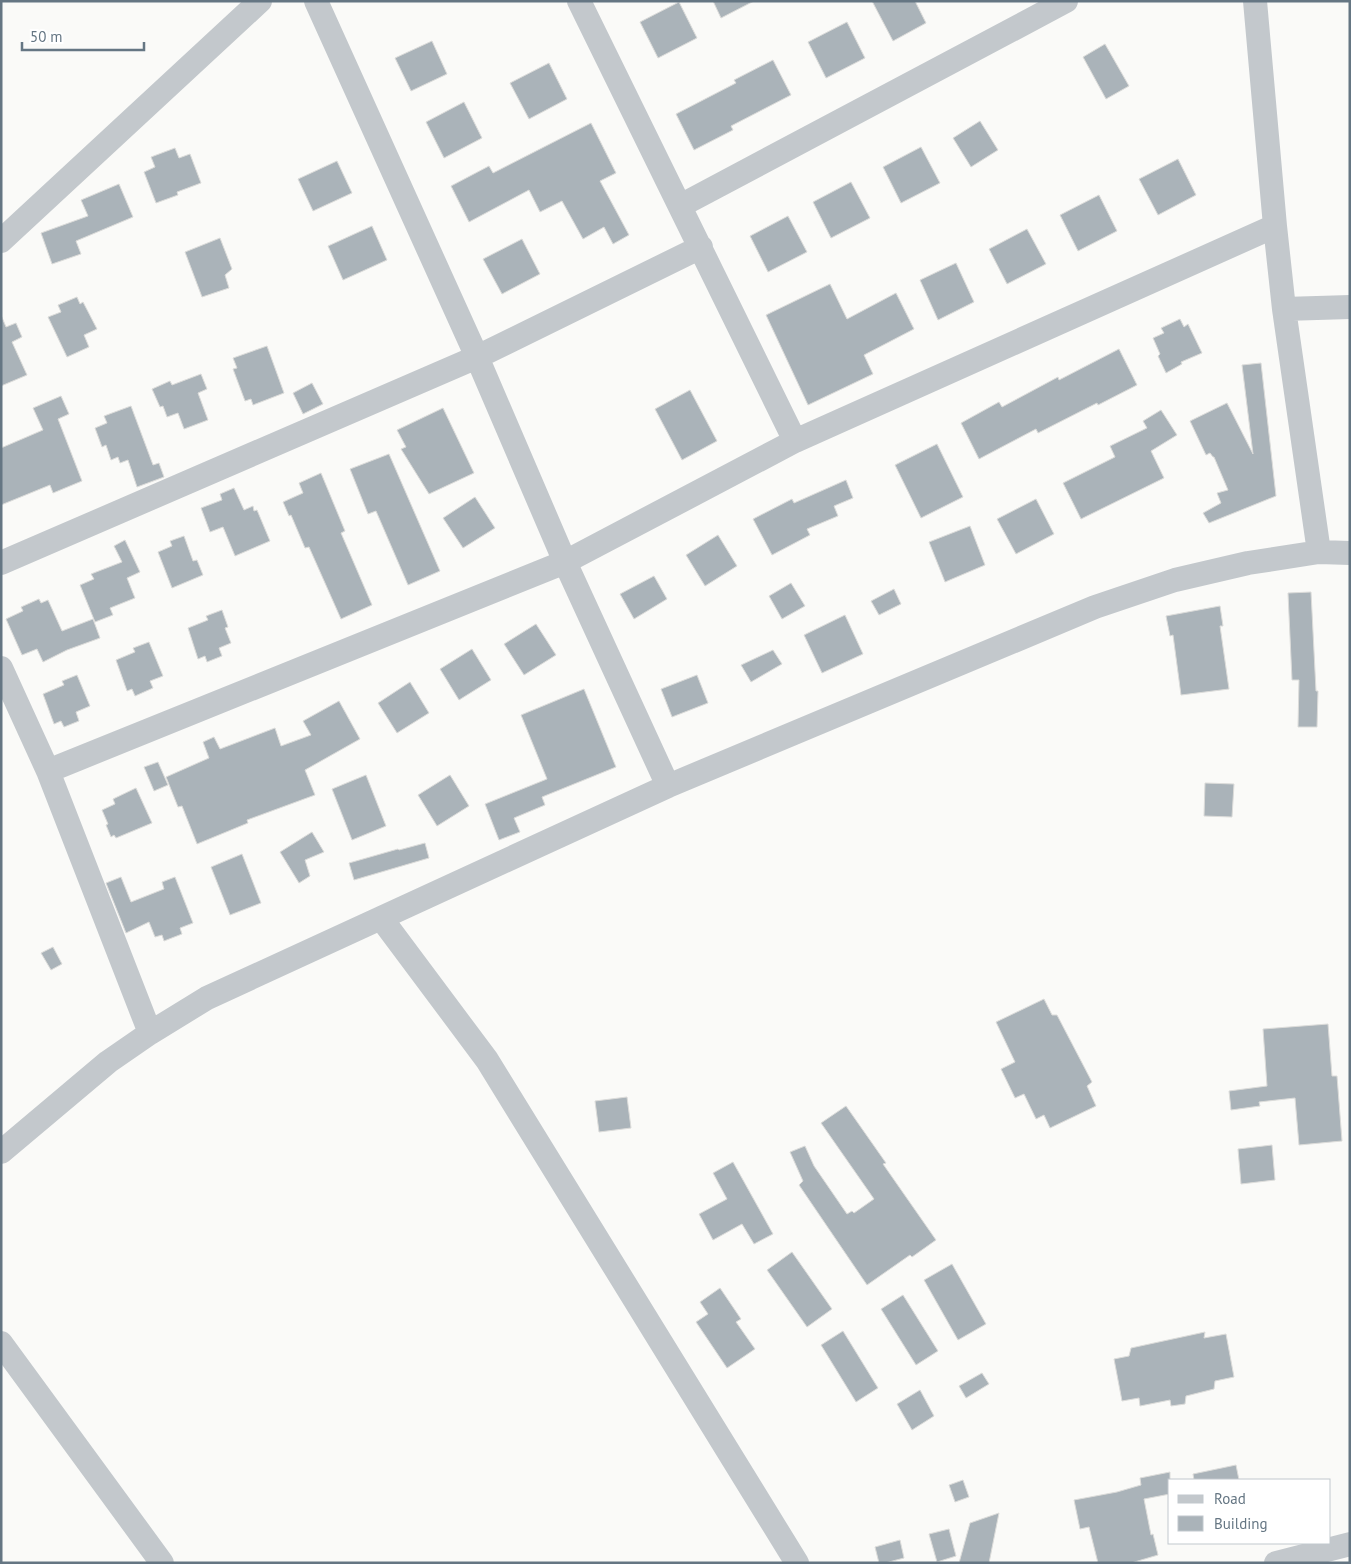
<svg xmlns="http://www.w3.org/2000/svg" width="1351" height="1564" font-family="'PT Sans',sans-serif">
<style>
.building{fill:#aab3b9;stroke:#dcdcda}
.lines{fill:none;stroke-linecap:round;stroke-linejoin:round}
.minor{stroke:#c3c8cc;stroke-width:24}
</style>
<rect width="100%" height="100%" fill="#fafaf8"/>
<path class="building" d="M 713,1 L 754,1 L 721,18 Z
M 872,1 L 915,1 L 926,23 L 893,41 Z
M 679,2 L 697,38 L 658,58 L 640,22 Z
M 847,22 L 865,58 L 826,78 L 808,42 Z
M 432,41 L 447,74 L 411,91 L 395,58 Z
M 1105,44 L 1129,86 L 1106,99 L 1083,57 Z
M 773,60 L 791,95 L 731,126 L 733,130 L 694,150 L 676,114 L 736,83 L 734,80 Z
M 549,63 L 567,99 L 529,119 L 510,83 Z
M 464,102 L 482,138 L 444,158 L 426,122 Z
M 980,121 L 998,150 L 971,167 L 953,138 Z
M 591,123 L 616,173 L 600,181 L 629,235 L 613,244 L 604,227 L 583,239 L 562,201 L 540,212 L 529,190 L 469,222 L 451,186 L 489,166 L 493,173 Z
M 921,147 L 940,183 L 901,203 L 883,167 Z
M 175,148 L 179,158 L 190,154 L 201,183 L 177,192 L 178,195 L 156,203 L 144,172 L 155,167 L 151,157 Z
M 1178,159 L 1196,195 L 1158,215 L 1139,179 Z
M 337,161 L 352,193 L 313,211 L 298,179 Z
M 851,182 L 870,218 L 831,238 L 813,202 Z
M 119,184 L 133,217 L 76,241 L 81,254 L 52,264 L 41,233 L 88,216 L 81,200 Z
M 1099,195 L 1117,231 L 1078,251 L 1060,215 Z
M 788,216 L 807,252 L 768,272 L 750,236 Z
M 372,226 L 387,260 L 343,280 L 328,246 Z
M 1027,229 L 1046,264 L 1007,284 L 989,249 Z
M 220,238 L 232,269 L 225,275 L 229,288 L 202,297 L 185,252 Z
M 522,239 L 540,274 L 502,294 L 483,259 Z
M 956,263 L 974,302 L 938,320 L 920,280 Z
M 830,284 L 847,319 L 896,293 L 914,329 L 864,355 L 873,374 L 808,405 L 766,315 Z
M 77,297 L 80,304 L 83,302 L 97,329 L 84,335 L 89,347 L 67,357 L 48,317 L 61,312 L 58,305 Z
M 1,315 L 6,327 L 16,323 L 22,337 L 12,342 L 27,375 L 1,386 Z
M 1180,319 L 1184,327 L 1188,324 L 1202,353 L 1181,362 L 1182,364 L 1166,373 L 1158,356 L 1160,354 L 1153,338 L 1164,333 L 1161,328 Z
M 267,346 L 284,393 L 253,405 L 251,399 L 245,401 L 233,369 L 237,368 L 233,358 Z
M 1119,349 L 1137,385 L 1098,405 L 1097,403 L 1038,433 L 1036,429 L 979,459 L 961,423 L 999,402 L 1002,407 L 1058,377 L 1059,380 Z
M 1261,363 L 1276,496 L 1209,523 L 1203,513 L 1221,503 L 1217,493 L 1228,490 L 1214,457 L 1213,457 L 1210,453 L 1206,455 L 1190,421 L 1227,403 L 1253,454 L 1242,365 Z
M 201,374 L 207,389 L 198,393 L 208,420 L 184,429 L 178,413 L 167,417 L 163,406 L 160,407 L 152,389 L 170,381 L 172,385 Z
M 312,383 L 323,404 L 303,414 L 293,393 Z
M 690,390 L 717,441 L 682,460 L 655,409 Z
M 61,396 L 69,414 L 58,419 L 82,481 L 53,493 L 50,485 L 1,505 L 1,448 L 43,430 L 33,408 Z
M 131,406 L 153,465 L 159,463 L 164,477 L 137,487 L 128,460 L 120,463 L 118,457 L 111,460 L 106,445 L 102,447 L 95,428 L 107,423 L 104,416 Z
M 443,408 L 474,473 L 429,494 L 401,449 L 406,447 L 397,430 Z
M 1161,410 L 1177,435 L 1151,451 L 1164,478 L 1081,519 L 1063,483 L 1115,457 L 1110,446 L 1147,428 L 1143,421 Z
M 937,444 L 963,497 L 921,518 L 895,465 Z
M 389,454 L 440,571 L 408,585 L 376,511 L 368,514 L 350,469 Z
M 321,473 L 345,531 L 341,533 L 372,605 L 341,619 L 309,547 L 305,548 L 291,515 L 289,516 L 283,502 L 303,493 L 299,483 Z
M 846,480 L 853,498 L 834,506 L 838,516 L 807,529 L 810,535 L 772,555 L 753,519 L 792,499 L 794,503 Z
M 234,488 L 244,510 L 253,506 L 254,511 L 257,510 L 270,541 L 235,556 L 223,527 L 210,532 L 201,508 L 222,500 L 220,494 Z
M 475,497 L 495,528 L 463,548 L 443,518 Z
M 1036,499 L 1054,534 L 1016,554 L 997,519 Z
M 970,526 L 985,565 L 945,582 L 929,542 Z
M 718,535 L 737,566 L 705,586 L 686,555 Z
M 184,536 L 193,561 L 197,560 L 203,575 L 172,588 L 158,552 L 172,546 L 170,541 Z
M 125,540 L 140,572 L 127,578 L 135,598 L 110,608 L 113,615 L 95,622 L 80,585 L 94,579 L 91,574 L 122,562 L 114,546 Z
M 654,576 L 667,599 L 634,619 L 620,594 Z
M 791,583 L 805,606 L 782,619 L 769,596 Z
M 894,589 L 901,604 L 879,615 L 871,601 Z
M 1311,592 L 1316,691 L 1318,691 L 1317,727 L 1298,727 L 1299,680 L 1292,680 L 1288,593 Z
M 39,599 L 41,603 L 48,600 L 62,631 L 93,619 L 100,638 L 67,650 L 43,662 L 37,649 L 22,655 L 6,619 L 23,611 L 21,607 Z
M 1220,606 L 1223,626 L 1220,626 L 1229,689 L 1181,695 L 1173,635 L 1170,636 L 1166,616 Z
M 222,610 L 228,627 L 225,628 L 231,643 L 219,648 L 222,656 L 207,662 L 205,656 L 198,659 L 188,628 L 208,620 L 206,616 Z
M 845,615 L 863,654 L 822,673 L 804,635 Z
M 536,624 L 556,655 L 524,675 L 504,644 Z
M 149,642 L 163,676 L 150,681 L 153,688 L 135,696 L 132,689 L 127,691 L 116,660 L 135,652 L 133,648 Z
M 472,649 L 491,680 L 459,700 L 440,669 Z
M 773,650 L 782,664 L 751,682 L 741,665 Z
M 77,675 L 90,706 L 76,712 L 79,721 L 64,727 L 61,721 L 54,724 L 43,694 L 64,685 L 62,681 Z
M 697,675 L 708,703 L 672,717 L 661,689 Z
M 410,682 L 429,713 L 397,733 L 378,703 Z
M 584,689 L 616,767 L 542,797 L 545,805 L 514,818 L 520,832 L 499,840 L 485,804 L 547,779 L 521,715 Z
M 339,701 L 360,739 L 305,770 L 315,795 L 247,820 L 248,823 L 197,844 L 182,806 L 178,807 L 166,777 L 209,758 L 203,742 L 214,737 L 220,749 L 275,728 L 281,746 L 311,735 L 303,721 Z
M 158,762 L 168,785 L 154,791 L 144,767 Z
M 366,775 L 386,826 L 352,840 L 332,789 Z
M 450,775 L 469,806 L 437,826 L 418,795 Z
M 1205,783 L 1234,784 L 1232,817 L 1204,816 Z
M 136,788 L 152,823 L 116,838 L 114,835 L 111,837 L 106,825 L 108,824 L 102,810 L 115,804 L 113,799 Z
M 312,832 L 324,852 L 305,860 L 310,876 L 299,883 L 280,852 Z
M 425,843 L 429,858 L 354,880 L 349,863 L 398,849 L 399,850 Z
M 242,854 L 261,903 L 230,915 L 211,867 Z
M 121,877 L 131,902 L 164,889 L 162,882 L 175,877 L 193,923 L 180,928 L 182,934 L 164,941 L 162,935 L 155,937 L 149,922 L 126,933 L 106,883 Z
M 53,947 L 62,964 L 51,970 L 41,953 Z
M 1044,999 L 1052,1015 L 1057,1015 L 1092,1082 L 1087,1086 L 1096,1106 L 1050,1128 L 1044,1115 L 1036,1119 L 1024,1094 L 1015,1098 L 1001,1069 L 1015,1062 L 996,1022 Z
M 1328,1024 L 1332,1076 L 1337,1076 L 1342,1141 L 1299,1145 L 1295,1098 L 1259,1102 L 1260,1106 L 1231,1110 L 1229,1091 L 1267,1086 L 1263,1029 Z
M 627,1097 L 631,1128 L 599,1132 L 595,1101 Z
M 846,1106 L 886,1163 L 883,1164 L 936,1240 L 912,1257 L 910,1255 L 867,1285 L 799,1185 L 803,1181 L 790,1152 L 805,1146 L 814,1166 L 847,1214 L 852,1211 L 854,1213 L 874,1199 L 821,1123 Z
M 1272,1145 L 1275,1180 L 1241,1184 L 1238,1149 Z
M 733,1162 L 773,1234 L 754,1244 L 742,1224 L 713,1240 L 699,1214 L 727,1199 L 713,1173 Z
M 792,1252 L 832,1309 L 807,1327 L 767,1270 Z
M 952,1264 L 986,1324 L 958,1340 L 924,1280 Z
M 720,1288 L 741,1319 L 736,1322 L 755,1349 L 727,1368 L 696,1322 L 708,1314 L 700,1302 Z
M 903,1295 L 938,1351 L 916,1365 L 881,1309 Z
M 843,1331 L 878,1388 L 856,1402 L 821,1345 Z
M 1205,1332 L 1204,1338 L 1226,1334 L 1234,1377 L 1215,1381 L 1214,1389 L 1186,1396 L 1185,1404 L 1171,1406 L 1170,1400 L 1140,1406 L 1139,1398 L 1122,1401 L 1114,1359 L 1129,1356 L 1131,1348 Z
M 982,1373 L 989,1384 L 966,1398 L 959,1386 Z
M 920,1390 L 934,1416 L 912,1430 L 897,1404 Z
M 1236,1465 L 1239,1480 L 1194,1480 L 1193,1474 Z
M 1170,1472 L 1170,1494 L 1144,1499 L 1151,1535 L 1153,1534 L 1158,1555 L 1131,1563 L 1098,1563 L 1089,1527 L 1080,1529 L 1074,1500 L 1117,1492 L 1141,1485 L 1140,1478 Z
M 963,1480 L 969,1497 L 955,1502 L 949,1485 Z
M 999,1513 L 989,1563 L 959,1563 L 970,1523 Z
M 949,1529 L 956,1556 L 937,1562 L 929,1534 Z
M 900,1540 L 904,1558 L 885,1563 L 879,1563 L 875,1547 Z"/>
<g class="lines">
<path class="minor" d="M 316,1 L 477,357 L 565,562 L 668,786
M 579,1 L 795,441
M 1255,1 L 1275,226 L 1284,309 L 1319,552
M 680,206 L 1066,1
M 1,241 L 260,1
M 1284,309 L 1350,307
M 1,563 L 477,357 L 701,247
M 1,668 L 48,771 L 150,1033
M 48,771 L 565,562 L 795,441 L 1275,226
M 381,918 L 487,1060 L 797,1563
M 1,1152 L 108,1062 L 150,1033 L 207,998 L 668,786 L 1095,607 L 1175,580 L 1248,563 L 1319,552 L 1350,553
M 1,1343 L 162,1563
M 1276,1563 L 1350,1544"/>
</g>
<rect width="1351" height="1564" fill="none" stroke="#657683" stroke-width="5"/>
<rect x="1168" y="1479" width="162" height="65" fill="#ffffff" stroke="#c1c8cd"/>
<rect x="1178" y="1495" width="25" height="8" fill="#c3c8cc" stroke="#c1c8cd"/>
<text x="1214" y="1504" font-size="15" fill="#657683">Road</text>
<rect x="1178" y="1516" width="25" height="15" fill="#aab3b9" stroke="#c1c8cd"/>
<text x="1214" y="1529" font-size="15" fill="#657683">Building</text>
<path d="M22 42v8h122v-8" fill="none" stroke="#657683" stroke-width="2.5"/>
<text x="30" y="42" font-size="15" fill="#657683" stroke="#ffffff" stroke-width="4" paint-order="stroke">50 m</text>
</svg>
